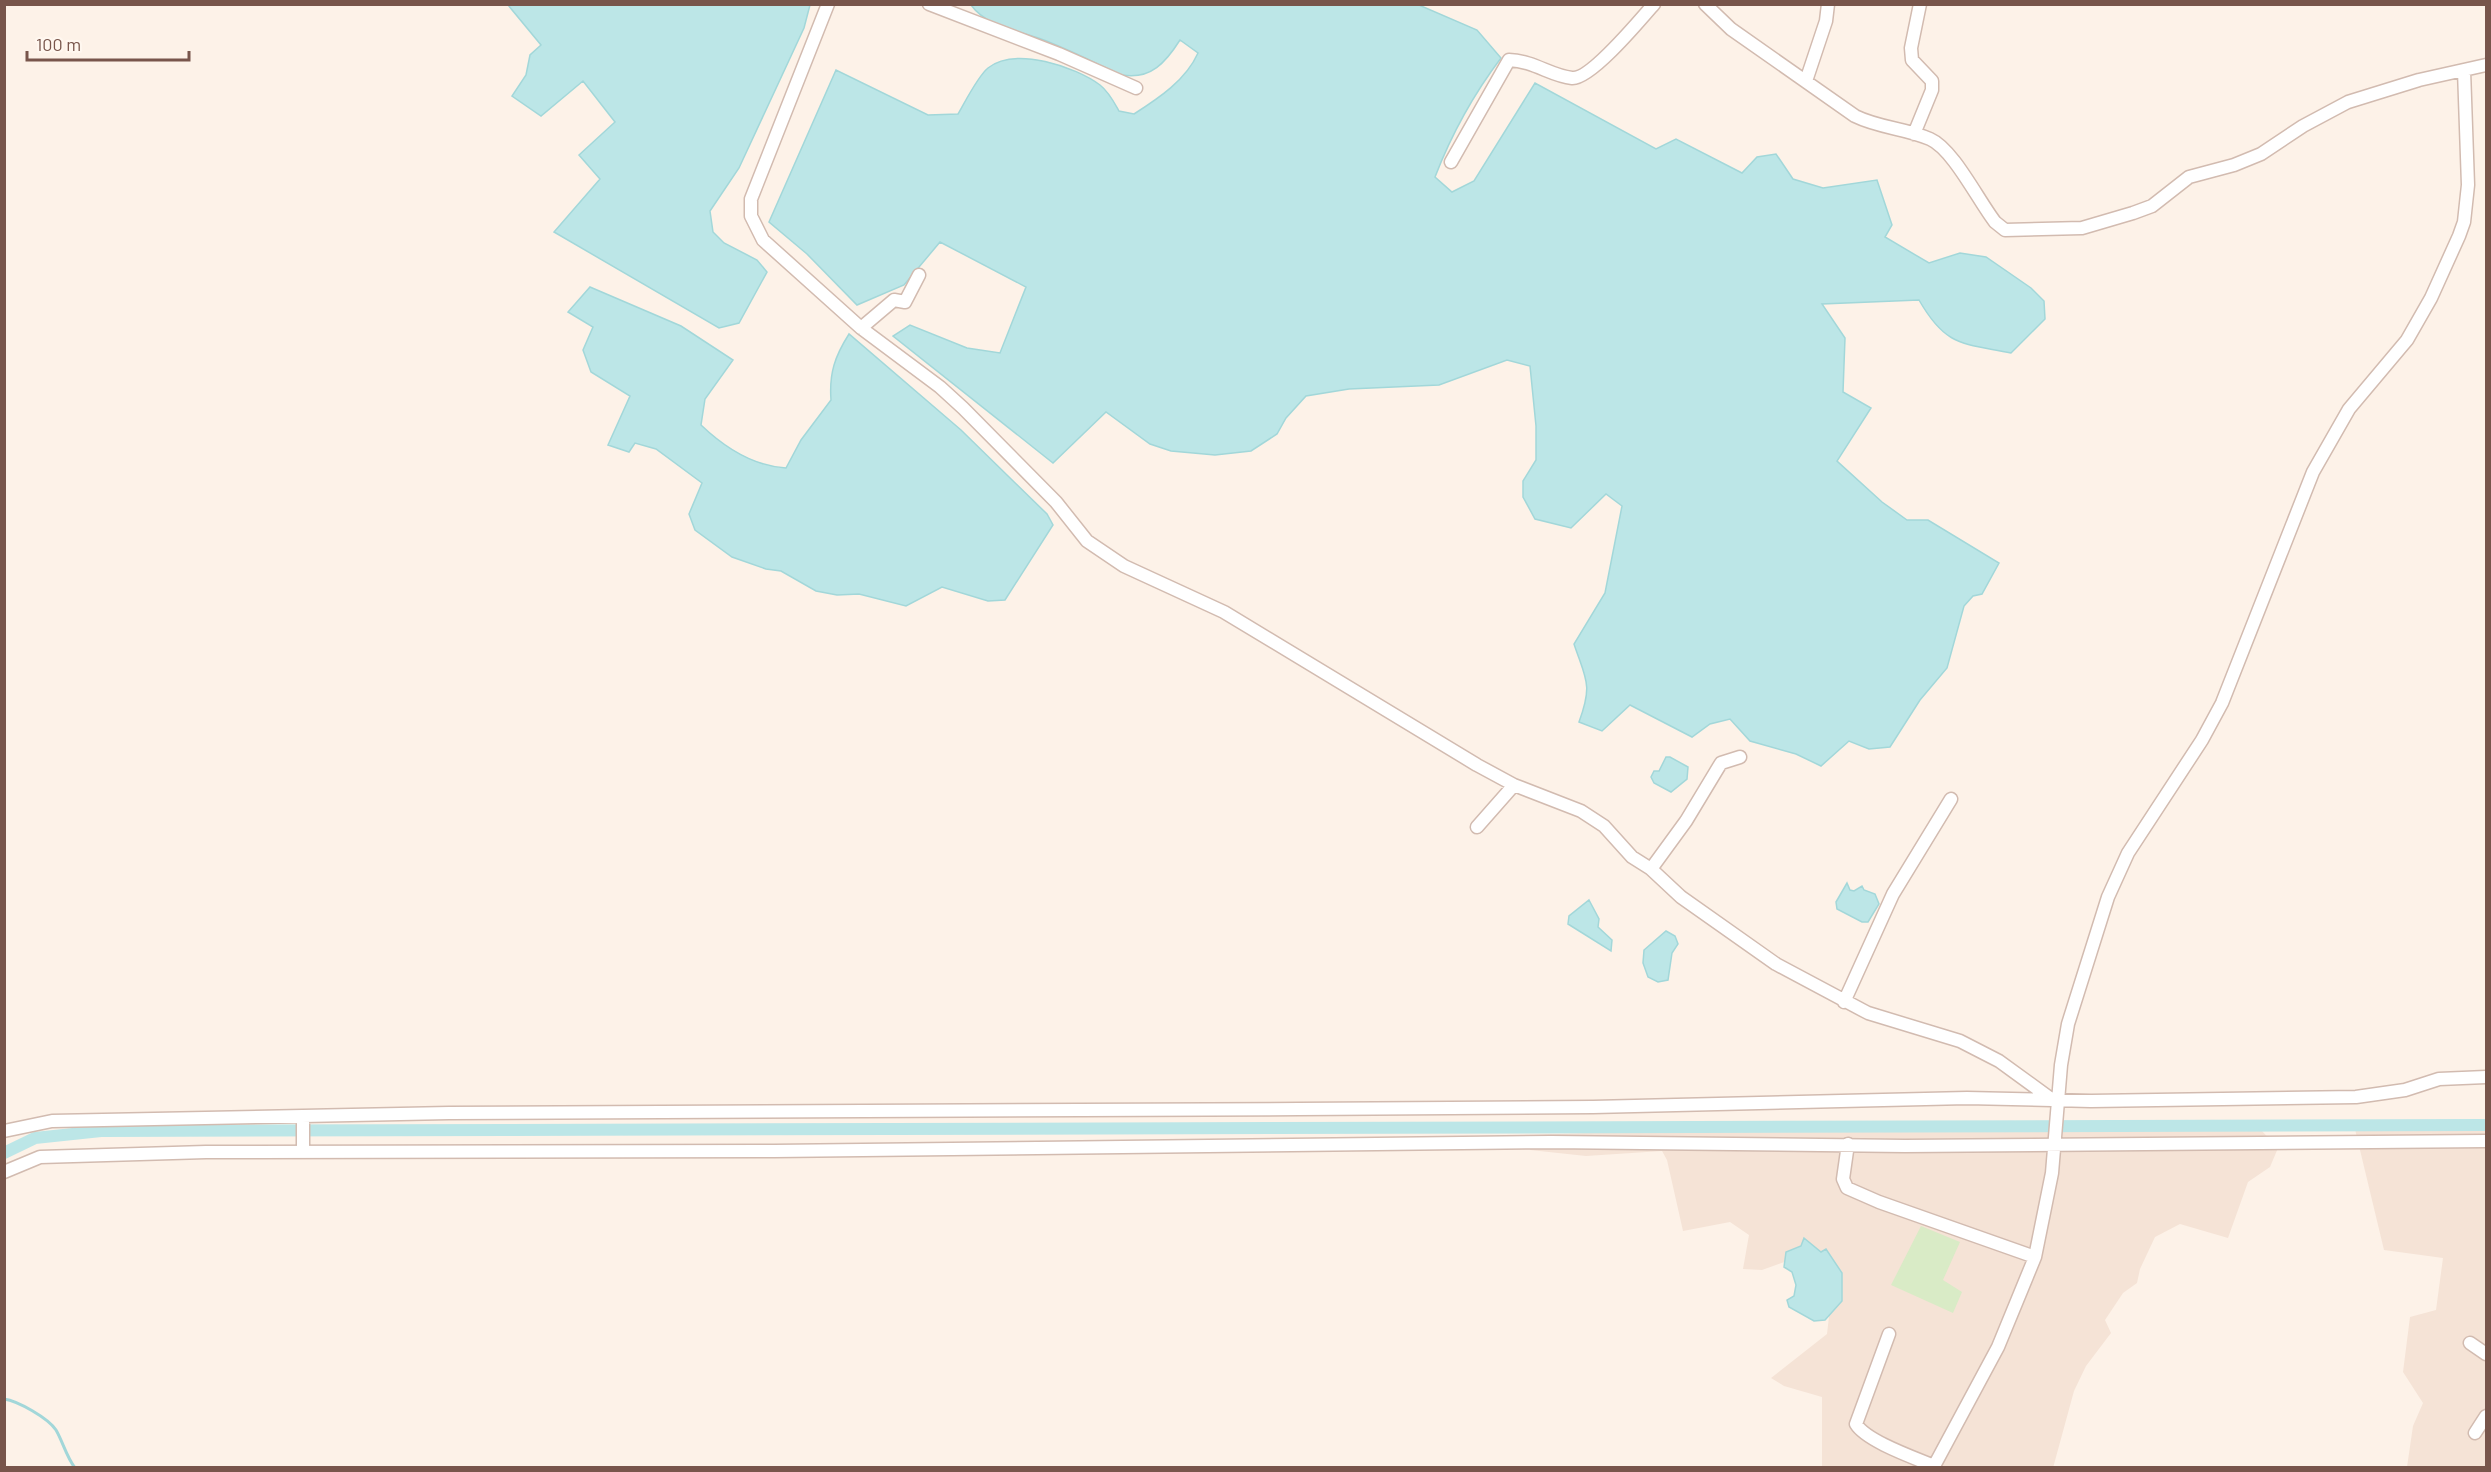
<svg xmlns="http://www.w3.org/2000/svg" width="2491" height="1472" font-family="Barlow,sans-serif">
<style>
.residential{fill:#f5e3d6}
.green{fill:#d9ebc6}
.water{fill:#bce6e7;stroke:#a2d7d9;stroke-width:1.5}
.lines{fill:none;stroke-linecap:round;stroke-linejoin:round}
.stream{stroke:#a2d7d9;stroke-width:3}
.canal{stroke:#bce6e7;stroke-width:12}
.street-casing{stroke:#d2bbb0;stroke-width:15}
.street{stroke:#fff;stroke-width:12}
</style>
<rect width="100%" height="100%" fill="#fdf2e8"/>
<path class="residential" d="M 2022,1124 L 2261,1130 L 2278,1148 L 2270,1167 L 2248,1182 L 2228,1238 L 2180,1224 L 2155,1237 L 2140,1269 L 2137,1283 L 2123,1293 L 2105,1320 L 2111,1333 L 2086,1366 L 2074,1391 L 2053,1468 L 1822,1467 L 1822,1397 L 1784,1386 L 1771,1378 L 1827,1334 L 1835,1264 L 1812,1252 L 1762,1270 L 1743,1269 L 1749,1235 L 1730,1222 L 1683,1231 L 1667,1160 L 1662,1151 L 1586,1156 L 1530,1150 L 1534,1135 L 1788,1125 L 1922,1127 Z
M 2354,1125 L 2486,1128 L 2486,1467 L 2407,1467 L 2413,1426 L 2423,1403 L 2403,1372 L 2410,1317 L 2436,1310 L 2443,1258 L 2384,1250 Z"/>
<path class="green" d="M 1921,1226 L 1960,1242 L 1943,1280 L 1962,1292 L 1953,1313 L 1891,1285 Z"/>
<path class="water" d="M 508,5 L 810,5 L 804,28 L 739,168 L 710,211 L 713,232 L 724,243 L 757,260 L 767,272 L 739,323 L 719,328 L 554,232 L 600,179 L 579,155 L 615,122 L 583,81 L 541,116 L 512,96 L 526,75 L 530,55 L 541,45 Z
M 971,5 L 1419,5 L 1477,30 L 1501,58 C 1473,95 1452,133 1435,177 L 1452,192 L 1474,181 L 1535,83 L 1656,149 L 1676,139 L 1742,173 L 1757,157 L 1776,154 L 1793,179 L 1823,188 L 1877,180 L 1892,225 L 1885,237 L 1929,263 L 1960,253 L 1986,257 L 2031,288 L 2044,301 L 2045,319 L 2011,353 C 1962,343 1946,347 1919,300 L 1822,304 L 1845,338 L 1843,392 L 1871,408 L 1837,461 L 1882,502 L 1907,520 L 1928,520 L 1999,563 L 1982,594 L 1973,596 L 1964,606 L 1947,668 L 1920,700 L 1890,747 L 1869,749 L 1849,741 L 1821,766 L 1796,754 L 1750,741 L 1730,719 L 1710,724 L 1692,737 L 1630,705 L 1602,731 L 1579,722 C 1593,684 1586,680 1574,644 L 1605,593 L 1622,506 L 1606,494 L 1571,528 L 1535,519 L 1523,497 L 1523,481 L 1536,460 L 1536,426 L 1530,366 L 1507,360 L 1439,385 L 1349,389 L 1306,396 L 1286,418 L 1277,434 L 1251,451 L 1215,455 L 1171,451 L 1150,444 L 1106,412 L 1053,463 L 893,336 L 910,325 L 967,348 L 1000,353 L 1026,287 L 940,242 L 904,285 L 857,305 L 807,254 L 769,222 L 836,70 L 928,115 L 958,114 C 965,102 978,76 988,68 C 1015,46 1076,67 1100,85 C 1109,92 1114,102 1119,111 L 1134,114 C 1159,98 1186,80 1198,53 L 1180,40 C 1166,62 1151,80 1122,75 C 1095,63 1068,49 1041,39 C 1017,30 987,27 971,5 Z
M 590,287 L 681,326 L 733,360 L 705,399 L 701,425 C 724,447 754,466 786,468 L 801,440 L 831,400 C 829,373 835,356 849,334 L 961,430 L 1047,514 L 1053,525 L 1005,600 L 988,601 L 942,587 L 906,606 L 859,594 L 837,595 L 816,591 L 781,571 L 766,569 L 732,557 L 695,530 L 689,514 L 702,483 L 656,449 L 635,443 L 629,452 L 608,445 L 630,396 L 591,372 L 583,350 L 593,327 L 568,312 Z
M 1666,757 L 1670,757 L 1688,767 L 1687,779 L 1671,792 L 1654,783 L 1651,777 L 1654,771 L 1659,771 Z
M 1847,883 L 1850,890 L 1854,891 L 1862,886 L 1864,890 L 1875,894 L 1879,904 L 1868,922 L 1862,922 L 1837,909 L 1836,902 Z
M 1589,900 L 1599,919 L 1598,927 L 1612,940 L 1611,951 L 1568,924 L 1569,916 Z
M 1666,931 L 1675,936 L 1678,944 L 1672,953 L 1668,980 L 1658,982 L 1648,977 L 1643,963 L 1644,950 Z
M 1804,1238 L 1821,1252 L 1826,1249 L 1842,1273 L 1842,1301 L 1825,1320 L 1814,1321 L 1789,1307 L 1787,1300 L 1794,1296 L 1796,1285 L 1792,1272 L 1784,1267 L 1786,1252 L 1801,1246 Z"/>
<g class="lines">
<path class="stream" d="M 4,1399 C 18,1401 48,1418 56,1430 C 63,1442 66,1456 75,1468"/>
<path class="canal" d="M 4,1153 L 35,1138 L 101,1131 L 2486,1125"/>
<g class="street-casing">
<path id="street" d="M 828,4 L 751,199 L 751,216 L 763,240 L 861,328 L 940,387 L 963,408 L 1056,502 L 1087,541 L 1124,566 L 1224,612 L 1477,765 L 1514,785 L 1581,811 L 1604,826 L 1632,857 L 1651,869
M 929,4 L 1059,54 L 1136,88
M 1705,4 L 1731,29 L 1855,116 C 1879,128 1905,128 1930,139 C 1953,149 1978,200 1995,222 L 2005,230 L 2082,228 L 2133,213 L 2152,206 L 2189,177 L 2234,165 L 2261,154 L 2303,126 L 2348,102 L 2419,80 L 2486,65
M 1806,81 L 1826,21 L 1828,4
M 1914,134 L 1932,90 L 1932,81 L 1912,60 L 1911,48 L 1920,4
M 1451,162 L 1509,60 C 1534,61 1551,76 1572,78 C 1590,80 1641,19 1654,4
M 861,328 L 894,300 L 905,302 L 919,275
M 1740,757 L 1721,763 L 1686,821 L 1651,869 L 1681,897 L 1776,964 L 1868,1013 L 1960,1041 L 1999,1061 L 2054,1101
M 1477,827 L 1514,785
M 1844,1002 L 1893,894 L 1951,799
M 4,1131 L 52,1121 L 449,1113 L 1299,1109 L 1593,1107 L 1967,1098 L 2091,1101 L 2356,1097 L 2405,1090 L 2439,1079 L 2486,1077
M 1848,1144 L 1843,1179 L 1847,1188 L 1879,1202 L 2035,1257
M 303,1152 L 303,1116
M 4,1172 L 40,1157 L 206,1152 L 774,1151 L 1551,1142 L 1905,1146 L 2486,1141
M 1889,1334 L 1856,1424 C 1866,1441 1915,1458 1934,1466
M 2470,1343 L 2486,1354
M 2475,1433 L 2486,1416
M 1933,1468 L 1998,1347 L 2035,1257 L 2052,1173 L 2061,1065 L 2068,1024 L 2108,897 L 2128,853 L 2202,740 L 2222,703 L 2313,472 L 2349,409 L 2407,340 L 2431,298 L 2459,236 L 2464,222 L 2468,185 L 2464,70"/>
</g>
<use href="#street" class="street"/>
</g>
<rect width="2491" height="1472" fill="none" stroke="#78554b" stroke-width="12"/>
<path d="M27 51v9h162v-9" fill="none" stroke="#78554b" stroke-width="3"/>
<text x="36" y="51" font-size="18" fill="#78554b" stroke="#fff7ef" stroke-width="4.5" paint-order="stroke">100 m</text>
</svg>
